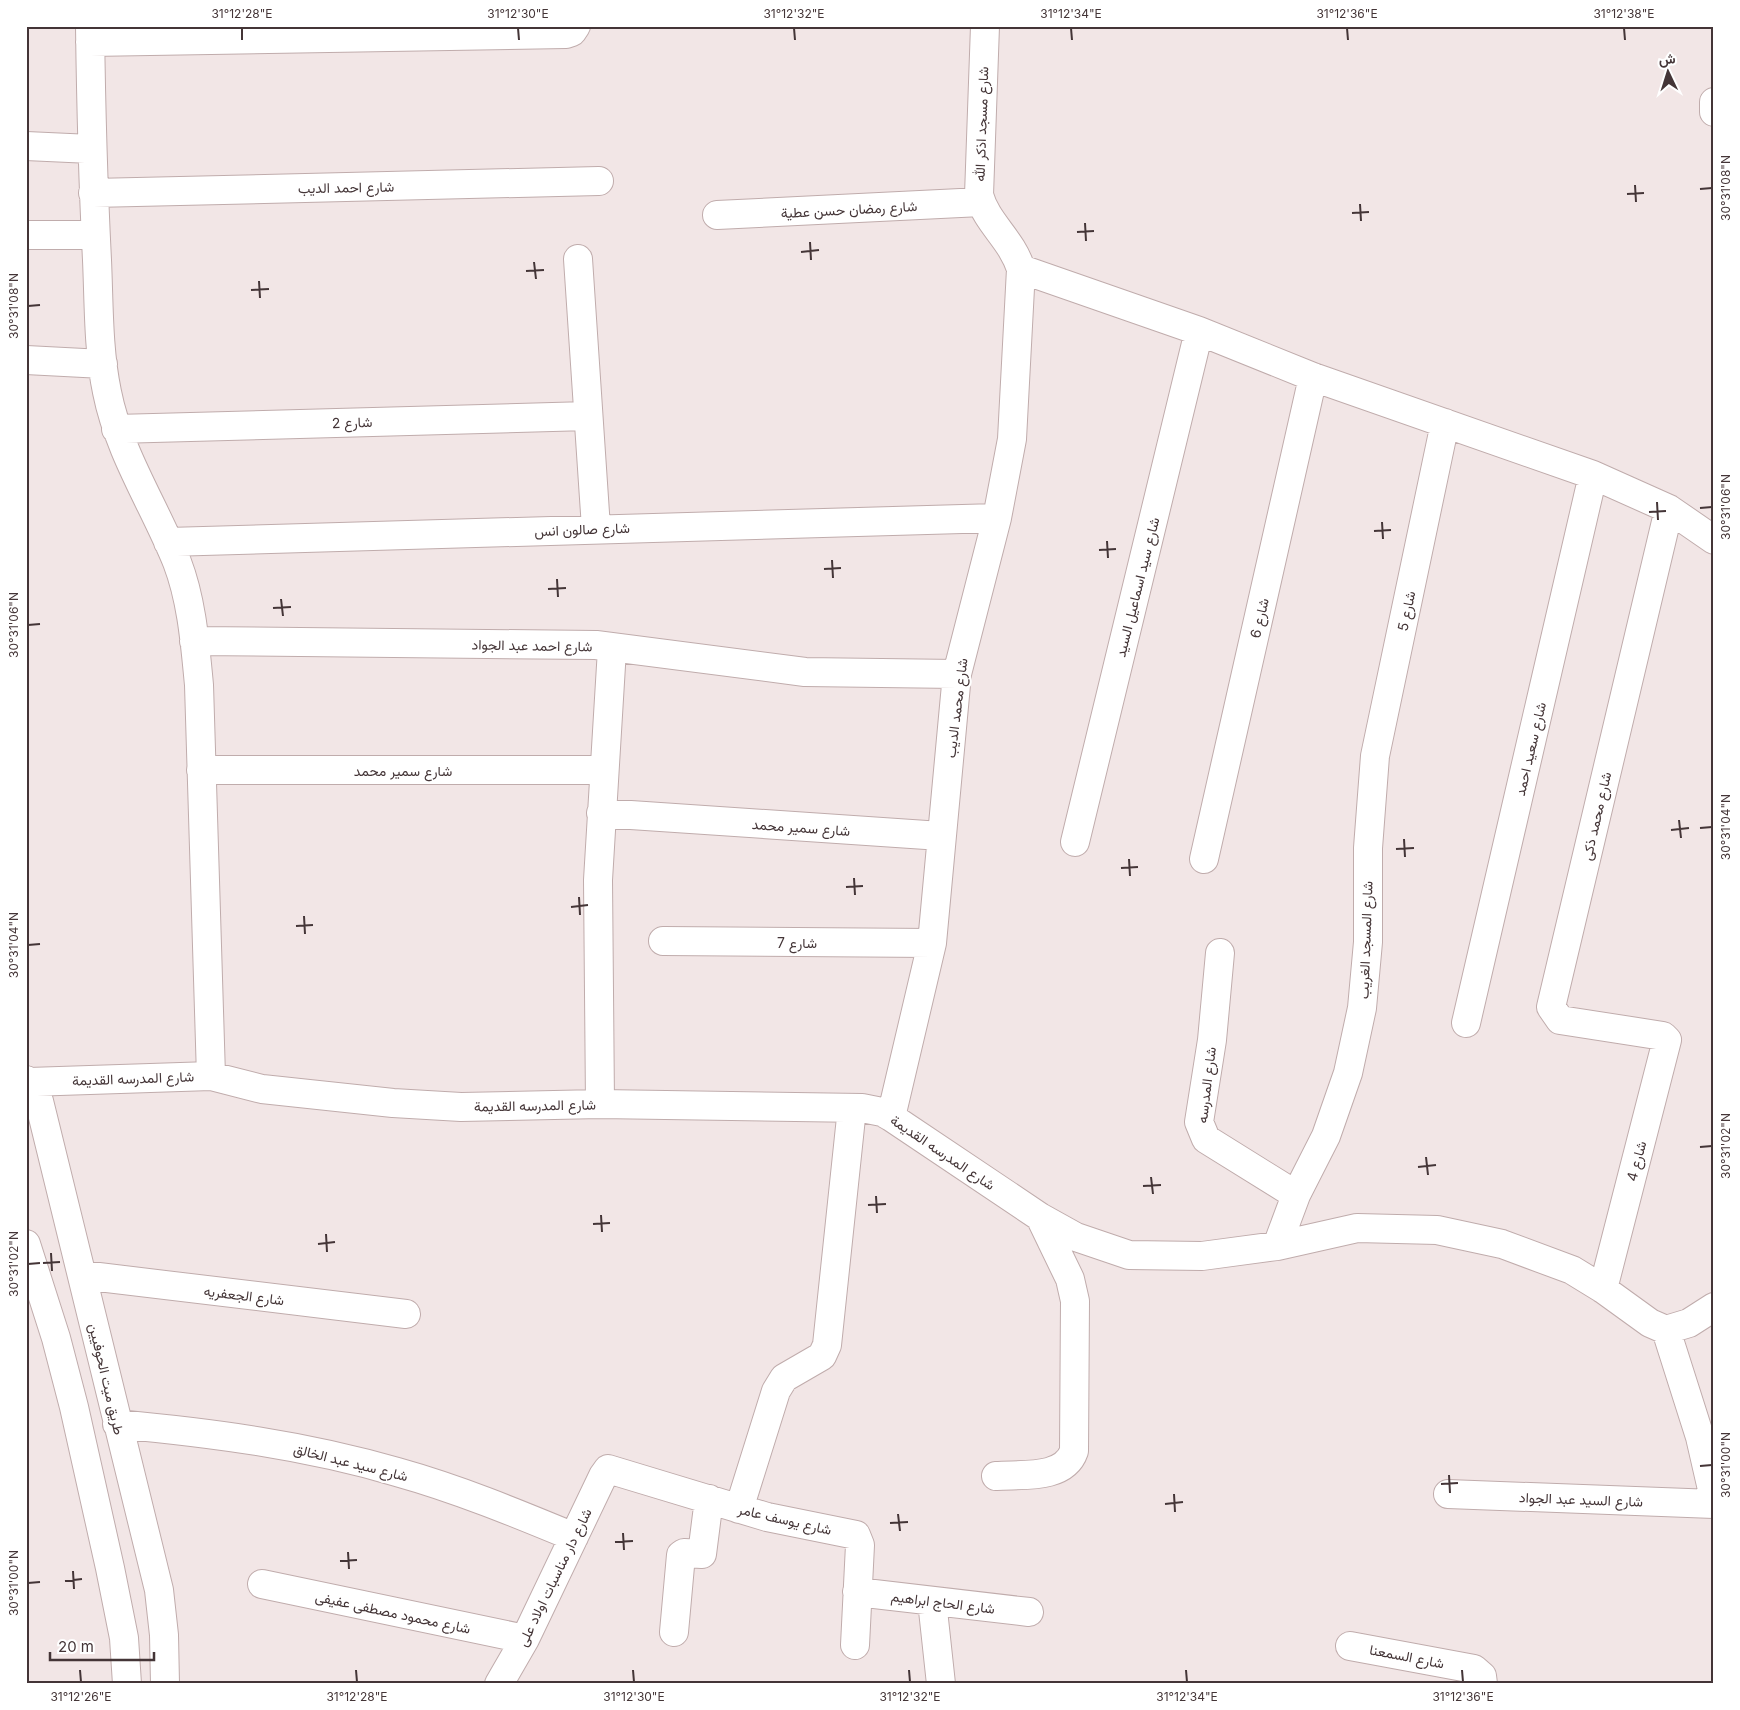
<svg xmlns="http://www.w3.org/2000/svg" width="1740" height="1710" font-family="Inter,Vazirmatn,sans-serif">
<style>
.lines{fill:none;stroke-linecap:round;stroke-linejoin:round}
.street-casing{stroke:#c0acac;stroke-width:30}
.street{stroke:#fff;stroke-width:28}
.ticks{fill:none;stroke:#443537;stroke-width:2}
.labels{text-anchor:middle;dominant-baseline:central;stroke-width:4.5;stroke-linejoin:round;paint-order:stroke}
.street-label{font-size:14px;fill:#443537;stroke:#fff}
.neatline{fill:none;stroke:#443537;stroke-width:2}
.ticks-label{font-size:12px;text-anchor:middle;fill:#443537}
</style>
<rect width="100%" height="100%" fill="#f2e6e6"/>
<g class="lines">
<g class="street-casing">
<path id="street" d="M 90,26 C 91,104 93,182 97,260 C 99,304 98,349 107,392 C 119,453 154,505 177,562 C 192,601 195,644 199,685 L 211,1076
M 90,42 L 566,34 L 572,32 L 576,26
M 1714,102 L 1714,112
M 26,146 L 91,149
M 93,193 L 599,181
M 717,215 L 981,202
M 26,235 L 95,235
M 578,259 L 596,528
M 1021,269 L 1199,331 L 1313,377 L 1593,475 L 1669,509 L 1714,540
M 26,360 L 103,364
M 116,429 L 588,416
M 168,542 L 997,518
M 194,641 L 596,645 L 805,672 L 957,674
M 201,770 L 604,770
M 601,813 L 941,836
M 1075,842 L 1199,331
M 1204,859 L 1313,377
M 663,941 L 932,943
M 1220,953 L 1212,1040 L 1199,1122 L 1206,1139 L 1296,1195
M 1466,1023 L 1593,475
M 26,1080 L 39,1101 L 159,1590 L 164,1635 L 165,1684
M 29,1082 L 211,1076 L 262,1089 L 393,1103 L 461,1107 L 600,1104 L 862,1108 L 882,1112 L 891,1117 L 1040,1217 L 1076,1237 L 1129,1255 L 1202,1256 L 1277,1246 L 1357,1228 L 1437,1230 L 1502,1244 L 1572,1270 L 1603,1289 L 1650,1323 L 1666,1330 L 1689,1323 L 1714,1307
M 600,1104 L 598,880 L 612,649
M 891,1117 L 932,943 L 957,674 L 997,518 L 1012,439 L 1021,269 C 1011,238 987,224 979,195 L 985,26
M 26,1244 L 56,1338 L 74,1407 L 110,1568 L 124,1638 L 127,1684
M 1277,1246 L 1296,1195 L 1326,1136 L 1348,1073 L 1362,1008 L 1368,942 L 1368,848 L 1375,756 L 1445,423
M 82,1275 L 406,1314
M 1603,1289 L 1667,1040 L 1663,1036 L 1560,1020 L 1551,1007 L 1669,509
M 1666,1330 L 1700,1437 L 1714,1498
M 117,1424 C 212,1433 305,1445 397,1472 C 458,1489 516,1513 574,1537
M 996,1476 C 1021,1474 1064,1480 1074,1451 L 1075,1301 L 1070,1279 L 1040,1217
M 1448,1494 L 1714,1504
M 739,1509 L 776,1391 L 784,1378 L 822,1356 L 827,1345 L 852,1108
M 262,1584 L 525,1639
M 857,1592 L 1029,1612
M 932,1601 L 941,1684
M 674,1632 L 681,1555 L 684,1553 L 702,1554 L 709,1499
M 1350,1646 L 1474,1669 L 1482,1676 L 1483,1684
M 499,1684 L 525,1639 L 603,1476 L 608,1469 L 767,1517 L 856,1535 L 860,1545 L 855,1645"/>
</g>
<use href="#street" class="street"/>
</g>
<path class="ticks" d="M 242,28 L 242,40M 518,28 L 519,40M 794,28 L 795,40M 1071,28 L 1072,40M 1347,28 L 1348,40M 1624,28 L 1625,40M 1635,185 L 1636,202M 1700,189 L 1712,188M 1627,194 L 1644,193M 1360,204 L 1361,221M 1352,213 L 1369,212M 1085,223 L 1086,241M 1077,232 L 1094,231M 810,242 L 811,260M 801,252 L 819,250M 534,262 L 536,279M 526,271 L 544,270M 259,281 L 260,298M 251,290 L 269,289M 28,306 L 40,305M 1657,502 L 1658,520M 1700,508 L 1712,507M 1649,512 L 1666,511M 1382,522 L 1383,539M 1374,531 L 1391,530M 1107,541 L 1108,558M 1099,550 L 1116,549M 832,560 L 833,578M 824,569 L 841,568M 557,579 L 558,597M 548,589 L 566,588M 281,599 L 283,616M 273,608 L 291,607M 28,625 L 40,624M 1679,820 L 1681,838M 1700,828 L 1712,827M 1671,830 L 1689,828M 1404,839 L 1405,857M 1396,849 L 1414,848M 1129,859 L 1130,876M 1121,868 L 1138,867M 854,878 L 855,895M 846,887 L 863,886M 579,897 L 580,915M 571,907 L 588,905M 304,916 L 305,934M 296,926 L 313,925M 28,945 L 40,944M 1700,1147 L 1712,1146M 1426,1157 L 1428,1175M 1418,1167 L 1436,1165M 1151,1177 L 1153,1194M 1143,1186 L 1161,1185M 876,1196 L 877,1213M 868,1205 L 886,1204M 601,1215 L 602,1232M 593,1224 L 610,1223M 326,1234 L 327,1252M 318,1244 L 335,1242M 51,1253 L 52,1271M 43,1263 L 60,1262M 28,1264 L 40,1263M 1700,1466 L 1712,1465M 1449,1475 L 1450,1493M 1441,1484 L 1458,1483M 1174,1494 L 1175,1512M 1165,1504 L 1183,1502M 898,1514 L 900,1531M 890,1523 L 908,1522M 623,1533 L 624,1550M 615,1542 L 633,1541M 348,1552 L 349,1569M 340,1561 L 357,1560M 73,1571 L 74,1589M 65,1581 L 82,1579M 28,1583 L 40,1582M 80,1670 L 81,1682M 356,1670 L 357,1682M 633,1670 L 634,1682M 909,1670 L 910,1682M 1186,1670 L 1187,1682M 1462,1670 L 1463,1682"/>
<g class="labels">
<g class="street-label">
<text transform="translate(981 124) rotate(-88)">شارع مسجد اذكر الله</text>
<text transform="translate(346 187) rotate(-1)">شارع احمد الديب</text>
<text transform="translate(849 209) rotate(-3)">شارع رمضان حسن عطية</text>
<text transform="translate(352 422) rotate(-2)">شارع 2</text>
<text transform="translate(582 529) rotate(-2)">شارع صالون انس</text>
<text transform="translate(1137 587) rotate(-76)">شارع سيد اسماعيل السيد</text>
<text transform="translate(1406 611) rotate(-78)">شارع 5</text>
<text transform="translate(1259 618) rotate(-77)">شارع 6</text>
<text transform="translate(532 645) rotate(1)">شارع احمد عبد الجواد</text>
<text transform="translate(956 708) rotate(-83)">شارع محمد الديب</text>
<text transform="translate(1530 749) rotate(-77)">شارع سعيد احمد</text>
<text x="403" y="770">شارع سمير محمد</text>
<text transform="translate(1596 816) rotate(-77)">شارع محمد ذكى</text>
<text transform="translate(801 827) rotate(4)">شارع سمير محمد</text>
<text transform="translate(1365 940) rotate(-88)">شارع المسجد الغريب</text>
<text x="797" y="942">شارع 7</text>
<text transform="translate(133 1078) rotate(-2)">شارع المدرسه القديمة</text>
<text transform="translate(1206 1085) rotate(-83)">شارع المدرسه</text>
<text transform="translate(535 1105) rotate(-1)">شارع المدرسه القديمة</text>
<text transform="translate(943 1152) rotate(34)">شارع المدرسه القديمة</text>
<text transform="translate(1636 1161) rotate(-75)">شارع 4</text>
<text transform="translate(244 1295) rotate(7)">شارع الجعفريه</text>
<text transform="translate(107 1379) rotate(77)">طريق ميت الحوفيين</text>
<text transform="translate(351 1462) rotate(14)">شارع سيد عبد الخالق</text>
<text transform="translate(1581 1499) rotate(2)">شارع السيد عبد الجواد</text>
<text transform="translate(785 1519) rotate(13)">شارع يوسف عامر</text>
<text transform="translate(554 1577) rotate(-64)">شارع دار مناسبات اولاد على</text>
<text transform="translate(943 1602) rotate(7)">شارع الحاج ابراهيم</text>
<text transform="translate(393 1612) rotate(12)">شارع محمود مصطفى عفيفى</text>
<text transform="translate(1407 1656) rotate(11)">شارع السمعنا</text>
</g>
</g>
<rect width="1740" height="1710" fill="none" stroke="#ffffff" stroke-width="55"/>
<g transform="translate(1668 72) rotate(356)" stroke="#ffffff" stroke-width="4" paint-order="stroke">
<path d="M0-4L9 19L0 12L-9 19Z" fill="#443537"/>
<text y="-8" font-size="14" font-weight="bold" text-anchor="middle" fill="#443537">ش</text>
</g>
<path d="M50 1652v8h104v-8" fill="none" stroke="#443537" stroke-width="2.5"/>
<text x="58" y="1652" font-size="15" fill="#443537" stroke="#ffffff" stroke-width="4" paint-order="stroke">20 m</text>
<rect x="28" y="28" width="1684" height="1654" class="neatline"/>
<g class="ticks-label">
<text x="242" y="18">31°12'28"E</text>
<text x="518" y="18">31°12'30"E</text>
<text x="794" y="18">31°12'32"E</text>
<text x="1071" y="18">31°12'34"E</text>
<text x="1347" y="18">31°12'36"E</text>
<text x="1624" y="18">31°12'38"E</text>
<text transform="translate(1726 188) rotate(-90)" y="4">30°31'08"N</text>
<text transform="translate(14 306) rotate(-90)" y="4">30°31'08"N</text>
<text transform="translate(1726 507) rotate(-90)" y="4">30°31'06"N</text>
<text transform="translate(14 625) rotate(-90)" y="4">30°31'06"N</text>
<text transform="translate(1726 827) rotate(-90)" y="4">30°31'04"N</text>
<text transform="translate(14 945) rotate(-90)" y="4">30°31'04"N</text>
<text transform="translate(1726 1146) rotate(-90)" y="4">30°31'02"N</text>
<text transform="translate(14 1264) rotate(-90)" y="4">30°31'02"N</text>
<text transform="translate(1726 1465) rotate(-90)" y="4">30°31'00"N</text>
<text transform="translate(14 1583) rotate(-90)" y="4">30°31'00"N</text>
<text x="81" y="1701">31°12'26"E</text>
<text x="357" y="1701">31°12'28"E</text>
<text x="634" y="1701">31°12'30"E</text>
<text x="910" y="1701">31°12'32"E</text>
<text x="1187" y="1701">31°12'34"E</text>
<text x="1463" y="1701">31°12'36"E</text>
</g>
</svg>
